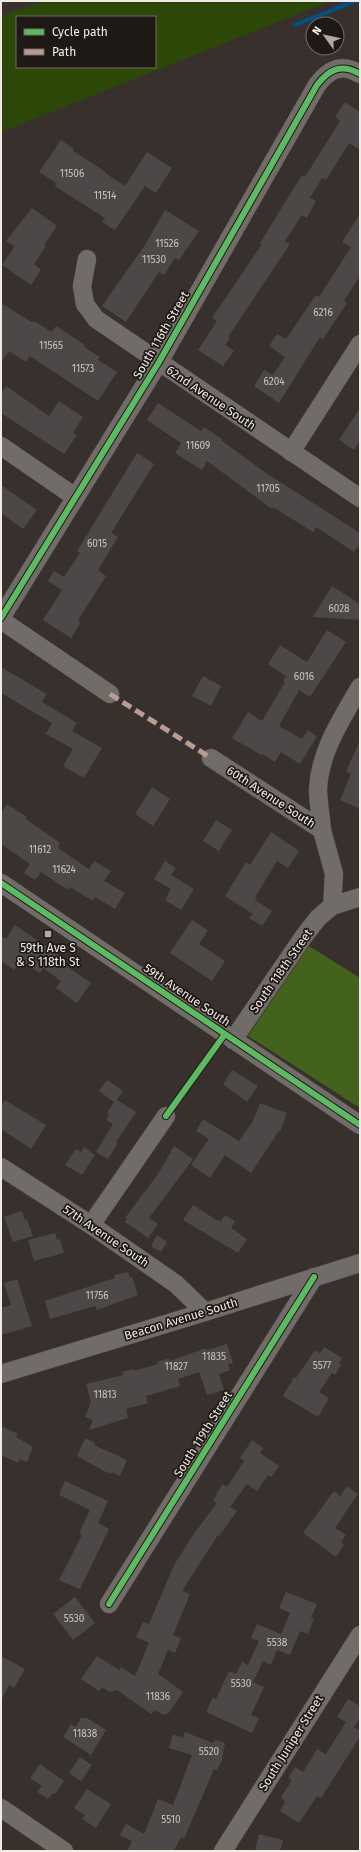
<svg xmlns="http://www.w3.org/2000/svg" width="361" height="1852" font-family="'Fira Sans',sans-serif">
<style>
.green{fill:#2d4709;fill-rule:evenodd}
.forest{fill:#43631d}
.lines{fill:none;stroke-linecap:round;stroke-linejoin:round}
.stream{stroke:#054f82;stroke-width:4.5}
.building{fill:#4d4848}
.minor-casing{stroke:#544f4b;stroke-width:19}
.minor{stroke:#716c68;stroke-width:18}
.quiet{stroke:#b99d93;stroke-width:5;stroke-dasharray:10 5;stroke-linecap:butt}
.cycleway-casing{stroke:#1e1915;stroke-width:8}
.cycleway{stroke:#5cba63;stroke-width:6}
.poi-dot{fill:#b1a9a4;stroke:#1e1915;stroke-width:1.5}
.labels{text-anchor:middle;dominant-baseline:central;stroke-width:3.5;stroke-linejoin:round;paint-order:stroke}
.number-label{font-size:10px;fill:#c9c2bd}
.street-label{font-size:12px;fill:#f2eae4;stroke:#1e1915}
.poi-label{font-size:12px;fill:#f2eae4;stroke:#1e1915}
</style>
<rect width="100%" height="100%" fill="#37302c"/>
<path class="green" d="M 43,1 L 331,1 L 1,132 L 1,16 ZM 17,17 L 155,17 L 155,67 L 17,67 Z"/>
<path class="forest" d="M 309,946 L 360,978 L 360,1108 L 248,1036 Z"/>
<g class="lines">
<path class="stream" d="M 295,25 L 355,1"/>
</g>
<path class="building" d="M 345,102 L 360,112 L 360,150 L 349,143 L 326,180 L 322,178 L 310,198 L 316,201 L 307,218 L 302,215 L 285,241 L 290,244 L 228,337 L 230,338 L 225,345 L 234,351 L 223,366 L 198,350 L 217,321 L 212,318 L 262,244 L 260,243 L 302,175 L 305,177 L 340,121 L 335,117 Z
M 61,140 L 74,149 L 73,151 L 106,172 L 105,173 L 125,186 L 147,152 L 172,168 L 156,193 L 145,186 L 115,230 L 102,222 L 105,218 L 55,186 L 56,183 L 39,172 Z
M 32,208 L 57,226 L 44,245 L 46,246 L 34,264 L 41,270 L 31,285 L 2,265 L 15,246 L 6,241 Z
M 165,210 L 199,231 L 179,260 L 175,258 L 164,275 L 159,272 L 126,322 L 102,306 L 145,245 Z
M 360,214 L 360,276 L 344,301 L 347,303 L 323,339 L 320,337 L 279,403 L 254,386 L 264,370 L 273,375 L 285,357 L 269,346 L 277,334 L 286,339 L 316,295 L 319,297 L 351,247 L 342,242 Z
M 1,303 L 33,323 L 34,321 L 52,332 L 56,326 L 85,345 L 84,347 L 100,357 L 98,360 L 117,372 L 98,401 L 30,356 L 26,362 L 9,351 L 1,362 Z
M 6,386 L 49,416 L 59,401 L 83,417 L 73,433 L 77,435 L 64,454 L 1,413 L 1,394 Z
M 158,403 L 201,431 L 204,427 L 222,439 L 221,440 L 263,471 L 360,533 L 360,544 L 354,552 L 316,527 L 313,532 L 273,507 L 272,509 L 207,461 L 202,470 L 175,453 L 181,443 L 147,420 Z
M 360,408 L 360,441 L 354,450 L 339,440 Z
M 137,453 L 154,464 L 111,533 L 118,537 L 98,570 L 106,576 L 78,620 L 81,622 L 71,638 L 43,620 L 62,590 L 48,581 L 54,571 L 64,577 L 80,553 L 77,551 Z
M 1,485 L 37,510 L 23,529 L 1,513 Z
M 332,586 L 360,604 L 360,620 L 313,617 Z
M 327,630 L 346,642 L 310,697 L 299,690 L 279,726 L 302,739 L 308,730 L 317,736 L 300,764 L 281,752 L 275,762 L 262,754 L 261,755 L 232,738 L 248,712 L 262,721 L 285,682 L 283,680 L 286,676 L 268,664 L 280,645 L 307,662 Z
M 1,667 L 47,694 L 42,702 L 77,723 L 72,731 L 102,748 L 84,778 L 63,766 L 73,749 L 46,734 L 52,723 L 1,693 Z
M 203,676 L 221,686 L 211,706 L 192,696 Z
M 360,740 L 360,809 L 340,800 L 351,774 L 346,772 Z
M 152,787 L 170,799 L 153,826 L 135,814 Z
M 7,804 L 27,817 L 26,819 L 60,843 L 58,848 L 89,869 L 94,861 L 111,871 L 104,881 L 125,893 L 115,909 L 95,897 L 93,901 L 70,887 L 68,890 L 41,872 L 35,880 L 24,873 L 30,864 L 1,844 L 1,813 Z
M 216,820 L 232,830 L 219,851 L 203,841 Z
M 271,832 L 299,851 L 288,868 L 277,861 L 255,897 L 257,898 L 255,900 L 272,911 L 262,926 L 249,918 L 253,914 L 225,896 L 246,862 L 250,865 Z
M 165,861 L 176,868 L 171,875 L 194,889 L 181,910 L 165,900 L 171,889 L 154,879 Z
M 192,920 L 208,930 L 199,944 L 225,961 L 212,981 L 170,953 Z
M 15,925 L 60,956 L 58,960 L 91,983 L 77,1003 L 56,988 L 61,981 L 43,968 L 40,973 L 21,961 L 14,970 L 1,961 L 1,936 L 6,939 Z
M 232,1070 L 258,1086 L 247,1102 L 223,1084 Z
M 107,1080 L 123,1091 L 117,1100 L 136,1112 L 116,1142 L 118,1143 L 108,1159 L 96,1152 L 113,1124 L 106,1120 L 109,1115 L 107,1113 L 114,1102 L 99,1091 Z
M 5,1100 L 46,1125 L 31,1149 L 1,1129 L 1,1107 Z
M 260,1103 L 287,1113 L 280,1132 L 279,1131 L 251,1173 L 225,1155 L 210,1178 L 191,1165 L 209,1139 L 196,1131 L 203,1119 L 239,1141 L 253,1121 Z
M 174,1146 L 193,1159 L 149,1218 L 158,1224 L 148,1238 L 125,1222 L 127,1219 L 125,1218 L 158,1174 Z
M 84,1147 L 95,1155 L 82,1175 L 65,1165 L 76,1149 L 81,1152 Z
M 193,1205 L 218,1221 L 219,1220 L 221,1221 L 225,1215 L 235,1221 L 231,1228 L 247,1239 L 238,1253 L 183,1220 Z
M 22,1211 L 25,1220 L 27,1219 L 33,1236 L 13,1242 L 4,1217 Z
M 55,1233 L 57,1240 L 60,1239 L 64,1253 L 34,1261 L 28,1240 Z
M 157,1235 L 167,1242 L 161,1252 L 151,1246 Z
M 128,1272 L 130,1278 L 132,1277 L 138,1295 L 97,1310 L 95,1306 L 50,1319 L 45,1301 L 115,1278 L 114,1275 Z
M 17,1279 L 32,1326 L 1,1335 L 1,1308 L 11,1305 L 4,1283 Z
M 227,1344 L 233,1363 L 228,1364 L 230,1370 L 219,1374 L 224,1390 L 207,1395 L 199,1372 L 178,1379 L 180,1386 L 146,1396 L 148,1403 L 126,1409 L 128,1418 L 89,1430 L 93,1420 L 85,1417 L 91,1402 L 86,1384 L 123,1375 L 122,1372 L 133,1369 L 134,1371 L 158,1364 L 157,1362 L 169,1358 L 170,1361 L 206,1348 L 207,1350 Z
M 324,1347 L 342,1358 L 339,1363 L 341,1365 L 335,1375 L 332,1373 L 319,1392 L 329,1398 L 318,1417 L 283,1396 L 294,1377 L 296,1378 L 315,1350 L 320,1353 Z
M 1,1426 L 18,1434 L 16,1437 L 33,1447 L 27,1462 L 20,1459 L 18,1463 L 1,1455 Z
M 85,1438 L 95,1443 L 94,1445 L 127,1460 L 120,1476 L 112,1472 L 111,1474 L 106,1472 L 77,1456 Z
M 252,1440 L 263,1448 L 260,1453 L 279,1466 L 271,1477 L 268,1475 L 257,1491 L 247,1484 L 230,1507 L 237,1511 L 219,1536 L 218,1535 L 182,1591 L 190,1594 L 173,1635 L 181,1638 L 175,1653 L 168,1650 L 158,1674 L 183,1692 L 168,1714 L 163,1715 L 155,1710 L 151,1714 L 117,1690 L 110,1692 L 102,1687 L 99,1691 L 81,1679 L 97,1656 L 119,1670 L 121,1667 L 135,1676 L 149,1643 L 136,1637 L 143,1622 L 149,1624 L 174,1565 L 195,1532 L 217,1503 L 213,1500 L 217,1495 L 216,1494 L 223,1484 L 227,1487 L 244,1461 L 240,1458 Z
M 65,1481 L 108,1501 L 98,1523 L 109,1529 L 80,1589 L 59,1580 L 82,1535 L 79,1533 L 90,1510 L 59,1495 Z
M 347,1486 L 358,1494 L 335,1528 L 346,1535 L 341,1542 L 344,1545 L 336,1557 L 303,1533 L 334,1491 L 340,1496 Z
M 286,1592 L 317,1604 L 311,1618 L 314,1619 L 308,1634 L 300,1631 L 290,1655 L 277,1650 L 271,1665 L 263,1661 L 253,1682 L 264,1687 L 251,1715 L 259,1718 L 252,1733 L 206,1712 L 213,1697 L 216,1699 L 229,1671 L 236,1674 L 242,1662 L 248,1665 L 259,1641 L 251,1638 L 257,1624 L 281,1634 L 290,1613 L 279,1608 Z
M 75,1597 L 95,1623 L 73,1640 L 53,1614 Z
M 1,1656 L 25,1669 L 14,1688 L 9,1685 L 1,1701 Z
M 348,1699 L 360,1706 L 360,1718 L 354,1727 L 360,1731 L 360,1737 L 321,1798 L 317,1796 L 299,1823 L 280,1811 L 285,1802 L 281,1797 L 292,1780 L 288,1778 L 295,1767 L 303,1772 L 317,1749 L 326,1754 L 346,1722 L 337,1717 Z
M 81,1718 L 87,1718 L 106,1730 L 91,1755 L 63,1737 L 71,1724 L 76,1727 Z
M 185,1732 L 213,1743 L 215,1740 L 225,1743 L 222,1760 L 217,1770 L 214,1769 L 184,1839 L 181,1837 L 174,1851 L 127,1851 L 132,1841 L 120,1835 L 126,1824 L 144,1834 L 158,1799 L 173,1805 L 192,1755 L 169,1748 L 173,1734 L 183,1738 Z
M 80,1757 L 92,1765 L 81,1781 L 69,1773 Z
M 40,1764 L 64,1781 L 55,1794 L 53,1793 L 48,1799 L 37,1792 L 42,1786 L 30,1778 Z
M 87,1789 L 111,1804 L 96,1828 L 82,1819 L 85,1815 L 74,1808 Z
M 259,1834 L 283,1840 L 280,1851 L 255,1851 Z"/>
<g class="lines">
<g class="minor-casing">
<path id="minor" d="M 87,259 L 82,286 L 85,304 L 96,319 L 360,498
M 1,446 L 75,497
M 291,452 L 360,344
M 1,618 L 159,362 L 317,85 C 329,69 342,63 360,74
M 1,620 L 110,694
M 211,758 L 322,830 L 334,874 L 332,906 L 360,897
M 322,830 C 321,817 318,802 318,789 C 320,751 341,720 360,687
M 1,883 L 360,1125
M 233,1040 L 304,936 L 318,918 L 332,906
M 1,1167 L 91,1225 L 176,1284 L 205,1312
M 91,1225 L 166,1116
M 1,1374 L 205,1312 L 360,1263
M 109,1604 L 314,1277
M 1,1808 L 64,1851
M 223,1851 L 360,1635"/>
</g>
<use href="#minor" class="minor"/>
<path class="quiet" d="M 110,694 L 211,758"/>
<g class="cycleway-casing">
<path id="cycleway" d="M 1,618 L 159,362 L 317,85 C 329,69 342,63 360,74
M 1,883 L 360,1125
M 166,1116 L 225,1034
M 109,1604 L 314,1277"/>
</g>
<use href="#cycleway" class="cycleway"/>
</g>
<rect class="poi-dot" x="44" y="930" width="8" height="8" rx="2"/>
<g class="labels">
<g class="number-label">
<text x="72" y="174">11506</text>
<text x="105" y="196">11514</text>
<text x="167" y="244">11526</text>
<text x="154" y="260">11530</text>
<text x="323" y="313">6216</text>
<text x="51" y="346">11565</text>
<text x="83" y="369">11573</text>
<text x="274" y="382">6204</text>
<text x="198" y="446">11609</text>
<text x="268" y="489">11705</text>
<text x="97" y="544">6015</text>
<text x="339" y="609">6028</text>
<text x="304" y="677">6016</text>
<text x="40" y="850">11612</text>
<text x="64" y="870">11624</text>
<text x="97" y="1296">11756</text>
<text x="214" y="1357">11835</text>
<text x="322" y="1366">5577</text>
<text x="176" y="1367">11827</text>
<text x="105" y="1395">11813</text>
<text x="74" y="1619">5530</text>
<text x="277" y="1643">5538</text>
<text x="241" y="1684">5530</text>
<text x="158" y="1697">11836</text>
<text x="85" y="1734">11838</text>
<text x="209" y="1752">5520</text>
<text x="171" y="1820">5510</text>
</g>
<g class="street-label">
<text transform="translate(161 335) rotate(-60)">South 116th Street</text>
<text transform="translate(211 398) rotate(34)">62nd Avenue South</text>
<text transform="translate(271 797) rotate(33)">60th Avenue South</text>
<text transform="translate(281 971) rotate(-55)">South 118th Street</text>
<text transform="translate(187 995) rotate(34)">59th Avenue South</text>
<text transform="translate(106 1236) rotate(34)">57th Avenue South</text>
<text transform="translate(181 1319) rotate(-17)">Beacon Avenue South</text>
<text transform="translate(203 1434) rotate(-58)">South 119th Street</text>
<text transform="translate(291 1743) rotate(-58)">South Juniper Street</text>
</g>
<g class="poi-label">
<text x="48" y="948">59th Ave S<tspan x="48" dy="14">&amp; S 118th St</tspan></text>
</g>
</g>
<rect width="361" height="1852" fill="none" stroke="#f2eae4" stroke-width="4"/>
<rect x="16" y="16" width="140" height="52" fill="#1e1915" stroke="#736d68"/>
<rect x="24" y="29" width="20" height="6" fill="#5cba63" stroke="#736d68"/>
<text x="52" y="36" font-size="12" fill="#f2eae4">Cycle path</text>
<rect x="24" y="49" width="20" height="6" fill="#b99d93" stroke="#736d68"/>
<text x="52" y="56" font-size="12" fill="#f2eae4">Path</text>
<g transform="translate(325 36) rotate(303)"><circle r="19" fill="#1e1915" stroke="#736d68"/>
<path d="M0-3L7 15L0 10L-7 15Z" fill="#b1a9a4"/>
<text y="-6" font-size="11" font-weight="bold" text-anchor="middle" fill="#f2eae4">N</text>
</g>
</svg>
